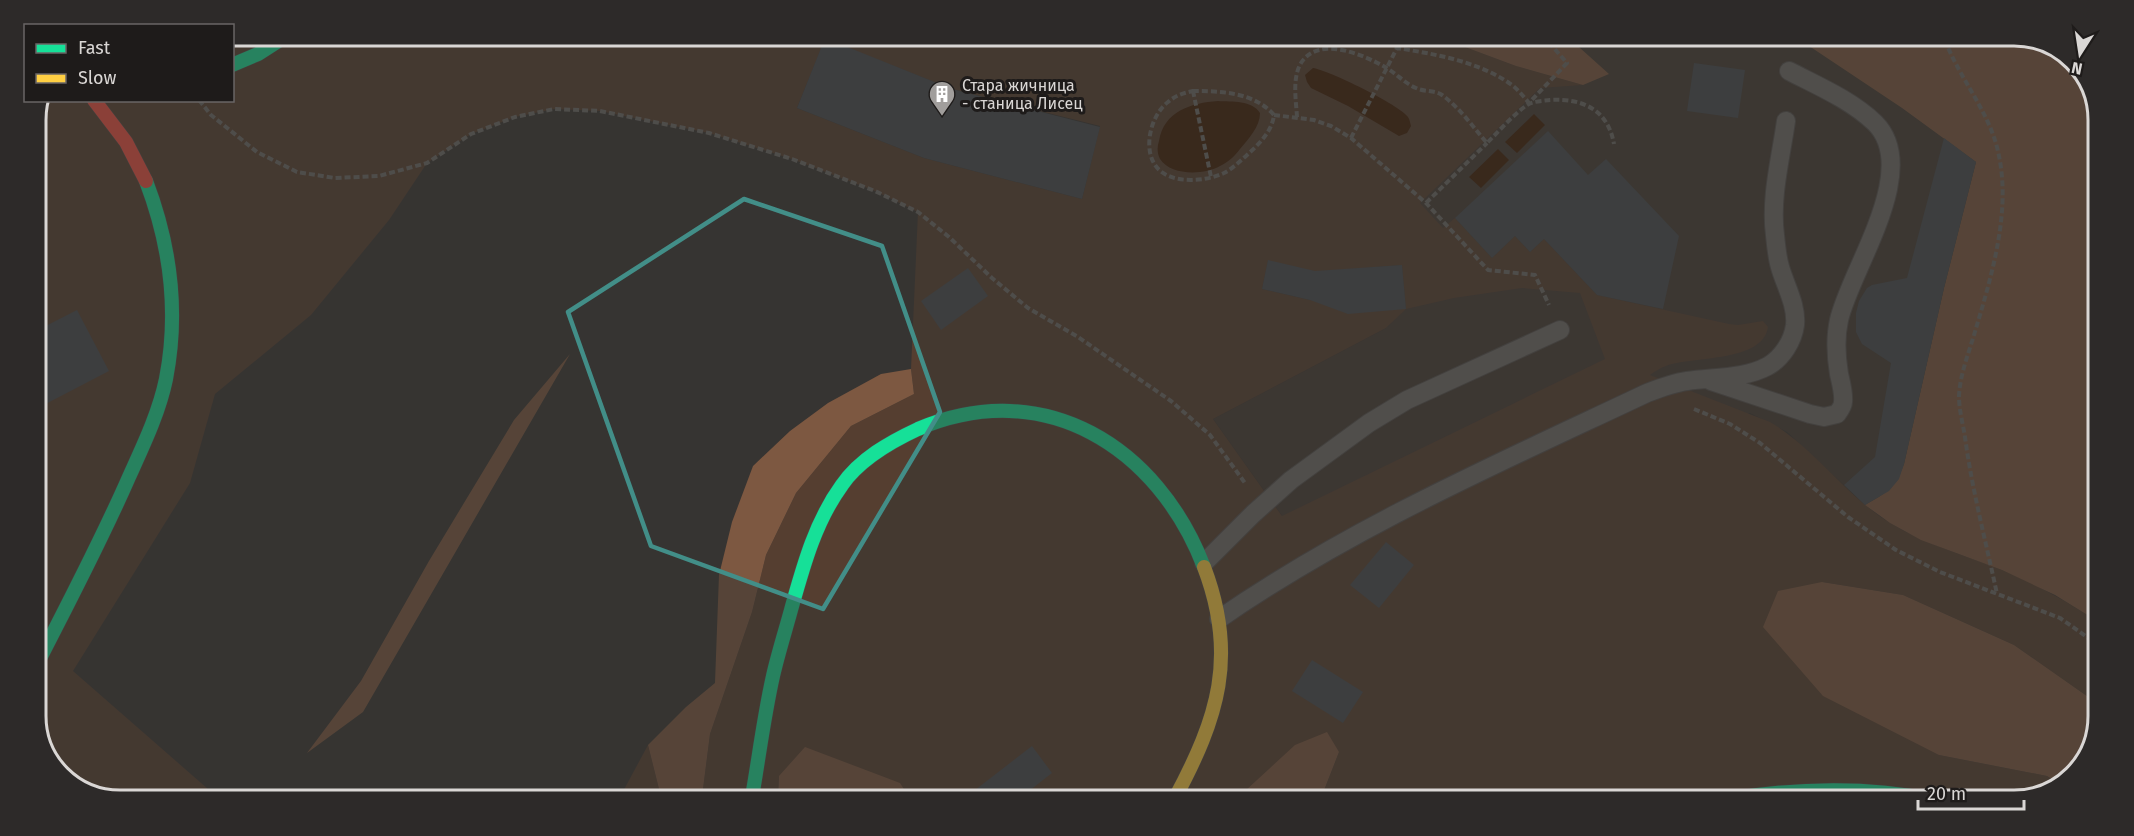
<svg xmlns="http://www.w3.org/2000/svg" width="2134" height="836" font-family="'Fira Sans',sans-serif">
<style>
.built{fill:#433a34}
.green{fill:#553e30;fill-rule:evenodd}
.forest{fill:#7d5841}
.water{fill:#3c1b04}
.building{fill:#454a50}
.lines{fill:none;stroke-linecap:round;stroke-linejoin:round}
.lane-casing{stroke:#53504f;stroke-width:20}
.fast-casing{stroke:#53504f;stroke-width:15}
.slow-casing{stroke:#53504f;stroke-width:15}
.jam-casing{stroke:#53504f;stroke-width:15}
.path{stroke:#6c6a69;stroke-width:4;stroke-dasharray:6 3;stroke-linecap:butt}
.lane{stroke:#6f6d6c;stroke-width:18}
.fast{stroke:#16e098;stroke-width:14}
.slow{stroke:#ffcf43;stroke-width:14}
.jam{stroke:#f24e42;stroke-width:14}
.marked{fill:none;stroke:#428e88;stroke-width:4.5;stroke-linejoin:round}
.labels{text-anchor:middle;dominant-baseline:central;stroke-width:6;stroke-linejoin:round;paint-order:stroke}
.poi-label{font-size:16px;fill:#dad7d5;stroke:#1e1b1a;text-anchor:start}
.rim{fill:none;stroke:#dad7d5;stroke-width:3}
</style>
<rect width="100%" height="100%" fill="#363432"/>
<path class="built" d="M 1175,39 L 1800,40 L 1902,108 L 1976,162 L 1944,288 L 1904,464 L 1899,479 L 1889,491 L 1865,505 L 1787,432 L 1750,413 L 1300,541 L 1213,419 L 1386,328 L 1405,309 L 1348,314 L 1310,300 L 1262,289 Z"/>
<path class="green" d="M 233,36 L 1422,39 L 1457,44 L 1516,66 L 1583,85 L 1540,88 L 1420,203 L 1443,228 L 1455,218 L 1492,258 L 1515,236 L 1530,252 L 1544,239 L 1597,295 L 1729,324 L 1738,325 L 1763,321 L 1768,327 C 1763,363 1691,356 1666,366 C 1660,368 1654,372 1650,375 L 1770,422 C 1816,449 1846,497 1892,524 C 1927,545 1965,555 2002,570 C 2034,583 2064,600 2094,619 L 2094,701 L 2014,645 L 1903,595 L 1822,582 L 1939,755 L 2047,776 L 2061,786 L 2014,800 L 1321,798 L 1339,752 L 1245,791 L 1240,798 L 909,797 L 899,783 L 779,776 L 778,797 L 702,797 L 710,734 L 752,612 L 766,555 L 796,493 L 851,426 L 914,394 L 911,369 L 918,212 L 875,191 L 792,159 L 709,133 L 600,111 L 554,109 L 515,117 L 471,134 L 427,163 L 389,220 L 311,315 L 215,394 L 190,483 L 73,671 L 216,796 L 93,795 L 54,767 L 36,721 L 36,116 L 43,101 L 232,100 ZM 825,39 L 952,89 L 1100,126 L 1082,199 L 924,158 L 797,108 ZM 1268,261 L 1316,272 L 1402,265 L 1406,309 L 1310,300 L 1262,289 ZM 1522,288 L 1580,293 L 1605,359 L 1282,516 L 1213,419 L 1386,328 L 1406,309 L 1454,298 Z
M 648,745 L 661,797 L 620,797 Z"/>
<path class="forest" d="M 1422,39 L 1570,39 L 1609,74 L 1583,85 L 1516,66 L 1457,44 Z
M 1800,40 L 2041,41 L 2080,69 L 2098,115 L 2094,619 L 2055,595 L 2002,570 L 1921,540 L 1890,523 L 1865,505 C 1886,493 1895,488 1904,464 L 1944,288 L 1976,162 L 1902,108 Z
M 570,354 L 363,712 L 307,753 L 361,681 L 429,561 L 514,420 Z
M 911,369 L 914,394 L 851,426 L 796,493 L 766,555 L 752,612 L 710,734 L 702,797 L 661,797 L 648,745 L 686,707 L 715,683 L 719,575 L 732,522 L 753,466 L 790,431 L 828,403 L 881,374 Z
M 1822,582 L 1903,595 L 2014,645 L 2094,701 L 2093,743 L 2061,785 L 2047,776 L 1939,755 L 1823,696 L 1763,627 L 1778,591 Z
M 1327,732 L 1339,752 L 1321,798 L 1240,798 L 1245,791 L 1295,745 Z
M 805,747 L 900,783 L 909,797 L 778,797 L 779,776 Z"/>
<path class="water" d="M 1313,68 C 1328,70 1400,105 1408,117 C 1410,120 1410,123 1411,126 L 1407,133 L 1399,136 L 1348,106 L 1311,88 L 1307,82 L 1305,75 Z
M 1218,101 C 1232,102 1252,100 1260,113 C 1260,127 1248,139 1240,149 C 1235,156 1228,162 1220,166 C 1204,175 1171,176 1160,159 C 1157,153 1157,147 1159,141 C 1164,111 1191,103 1218,101 Z
M 1534,114 L 1545,125 L 1517,153 L 1505,142 Z
M 1498,149 L 1509,160 L 1481,188 L 1469,177 Z"/>
<path class="building" d="M 825,38 L 952,89 L 1100,127 L 1082,199 L 924,158 L 797,108 Z
M 1694,63 L 1745,70 L 1738,118 L 1687,111 Z
M 1548,131 L 1588,175 L 1606,159 L 1679,236 L 1663,309 L 1597,295 L 1544,239 L 1530,252 L 1515,236 L 1492,258 L 1455,218 Z
M 1944,138 L 1976,162 L 1944,288 L 1904,464 L 1899,479 L 1889,491 L 1865,505 L 1844,485 L 1875,457 L 1891,363 L 1862,344 L 1856,332 L 1856,313 L 1859,301 L 1867,288 L 1872,285 L 1907,278 Z
M 1268,260 L 1315,271 L 1402,265 L 1406,309 L 1348,314 L 1310,300 L 1262,289 Z
M 968,268 L 988,296 L 941,330 L 921,301 Z
M 77,310 L 109,371 L 36,409 L 36,331 Z
M 1386,542 L 1414,565 L 1379,608 L 1350,585 Z
M 1312,660 L 1363,692 L 1343,723 L 1292,691 Z
M 1032,746 L 1052,773 L 1020,798 L 966,797 Z"/>
<g class="lines">
<g class="lane-casing">
<path id="lane" d="M 1711,381 L 1810,414 L 1824,417 L 1837,414 C 1840,410 1843,406 1843,402 C 1844,393 1841,383 1839,374 C 1836,356 1835,338 1839,320 C 1850,270 1922,170 1875,123 C 1851,100 1818,86 1789,71
M 1204,563 L 1253,514 L 1291,480 L 1369,423 L 1407,400 L 1560,330
M 1219,619 C 1352,527 1501,462 1647,393 C 1660,388 1673,383 1687,381 C 1714,377 1744,379 1768,366 C 1782,358 1793,341 1795,325 C 1797,305 1785,285 1780,267 C 1777,257 1776,245 1775,235 C 1770,198 1781,157 1786,121"/>
</g>
<g class="fast-casing">
<path id="fast" d="M 232,65 L 258,54 L 286,36
M 36,666 C 68,604 101,541 129,477 C 143,446 159,413 166,379 C 179,312 170,244 146,181
M 752,797 C 759,757 764,716 773,676 C 778,654 785,632 791,610 C 803,567 815,522 842,485 C 860,459 890,442 918,429 C 1044,375 1158,447 1204,567
M 1729,799 C 1797,788 1866,786 1934,800"/>
</g>
<g class="slow-casing">
<path id="slow" d="M 1175,798 C 1218,718 1238,656 1204,567"/>
</g>
<g class="jam-casing">
<path id="jam" d="M 94,100 L 126,142 L 146,181"/>
</g>
<path class="path" d="M 1391,39 L 1397,48 C 1434,54 1477,61 1509,83 C 1517,88 1523,96 1529,103 L 1567,63 L 1546,39
M 1945,40 C 1960,80 1991,113 1999,156 C 2011,214 1991,278 1974,335 C 1968,355 1960,375 1959,396 C 1959,410 1963,424 1965,437 C 1972,490 1986,542 1997,594
M 1193,91 C 1220,91 1254,92 1274,115 C 1272,132 1258,145 1246,156 C 1239,162 1232,169 1224,173 C 1205,182 1168,185 1155,165 C 1143,147 1151,115 1168,102 C 1176,95 1184,93 1193,91 Z
M 1193,91 L 1211,177
M 199,100 L 211,115 L 257,152 L 297,172 L 335,178 L 379,176 L 427,163 L 471,134 L 515,117 L 554,109 L 600,111 L 709,133 L 792,159 L 875,191 L 918,212 L 949,237 L 992,278 L 1028,308 L 1078,337 L 1171,401 L 1210,435 L 1245,483
M 1274,115 L 1314,120 L 1331,126 L 1351,138 L 1426,203 L 1488,270 L 1535,275 L 1549,305
M 1297,117 C 1296,100 1292,78 1301,63 C 1319,35 1364,55 1385,67 C 1396,73 1404,83 1416,88 C 1424,92 1435,90 1442,95 C 1460,108 1473,127 1487,143 C 1500,130 1513,115 1527,105 C 1533,101 1543,101 1550,100 C 1583,98 1608,110 1614,144
M 1351,138 L 1397,48
M 1426,203 L 1487,143
M 1694,409 L 1730,424 L 1760,443 L 1848,517 L 1896,550 L 1940,572 L 2060,618 L 2094,642"/>
<use href="#lane" class="lane"/>
<use href="#fast" class="fast"/>
<use href="#slow" class="slow"/>
<use href="#jam" class="jam"/>
</g>
<path d="M0 0H2134V836H0ZM 744,199 L 882,246 L 940,412 L 823,609 L 651,546 L 568,312 Z" fill="#363432" fill-opacity=".55" fill-rule="evenodd"/>
<path class="marked" d="M 744,199 L 882,246 L 940,412 L 823,609 L 651,546 L 568,312 Z"/>
<defs>
<g id="building-pin" transform="scale(1.35)"><path d="M0 17L-7.5 6A9.5 9.5 0 1 1 7.5 6Z" fill="#a19e9c" stroke="#1e1b1a"/><path d="M-4-6H4V6H1V3H-1V6H-4ZM-2.5-4.3h1.7v1.8h-1.7ZM.8-4.3h1.7v1.8H.8ZM-2.5-1h1.7V.8h-1.7ZM.8-1h1.7V.8H.8Z" fill="#fff"/></g>
</defs>
<g fill-rule="evenodd">
<use href="#building-pin" x="942" y="94"/>
</g>
<g class="labels">
<g class="poi-label">
<text x="962" y="85">Стара жичница<tspan x="962" dy="18">- станица Лисец</tspan></text>
</g>
</g>
<path d="M0 0H2134V836H0ZM120 46H2014A74 74 0 0 1 2088 120V716A74 74 0 0 1 2014 790H120A74 74 0 0 1 46 716V120A74 74 0 0 1 120 46Z" fill="#2d2a29" fill-rule="evenodd"/>
<path class="rim" d="M120 46H2014A74 74 0 0 1 2088 120V716A74 74 0 0 1 2014 790H120A74 74 0 0 1 46 716V120A74 74 0 0 1 120 46Z"/>
<rect x="24" y="24" width="210" height="78" fill="#1e1b1a" stroke="#696665" stroke-width="1.5"/>
<rect x="36" y="44" width="30" height="9" fill="#16e098" stroke="#696665" stroke-width="1.5"/>
<text x="78" y="54" font-size="18" fill="#dad7d5">Fast</text>
<rect x="36" y="74" width="30" height="9" fill="#ffcf43" stroke="#696665" stroke-width="1.5"/>
<text x="78" y="84" font-size="18" fill="#dad7d5">Slow</text>
<g transform="translate(2080 54) rotate(192)" stroke="#1e1b1a" stroke-width="4.5" paint-order="stroke">
<path d="M0-4.5L10 22L0 15L-10 22Z" fill="#dad7d5"/>
<text y="-9" font-size="16" font-weight="bold" text-anchor="middle" fill="#dad7d5">N</text>
</g>
<path d="M1918 800v9h106v-9" fill="none" stroke="#dad7d5" stroke-width="3"/>
<text x="1927" y="800" font-size="18" fill="#dad7d5" stroke="#1e1b1a" stroke-width="4.5" paint-order="stroke">20 m</text>
</svg>
